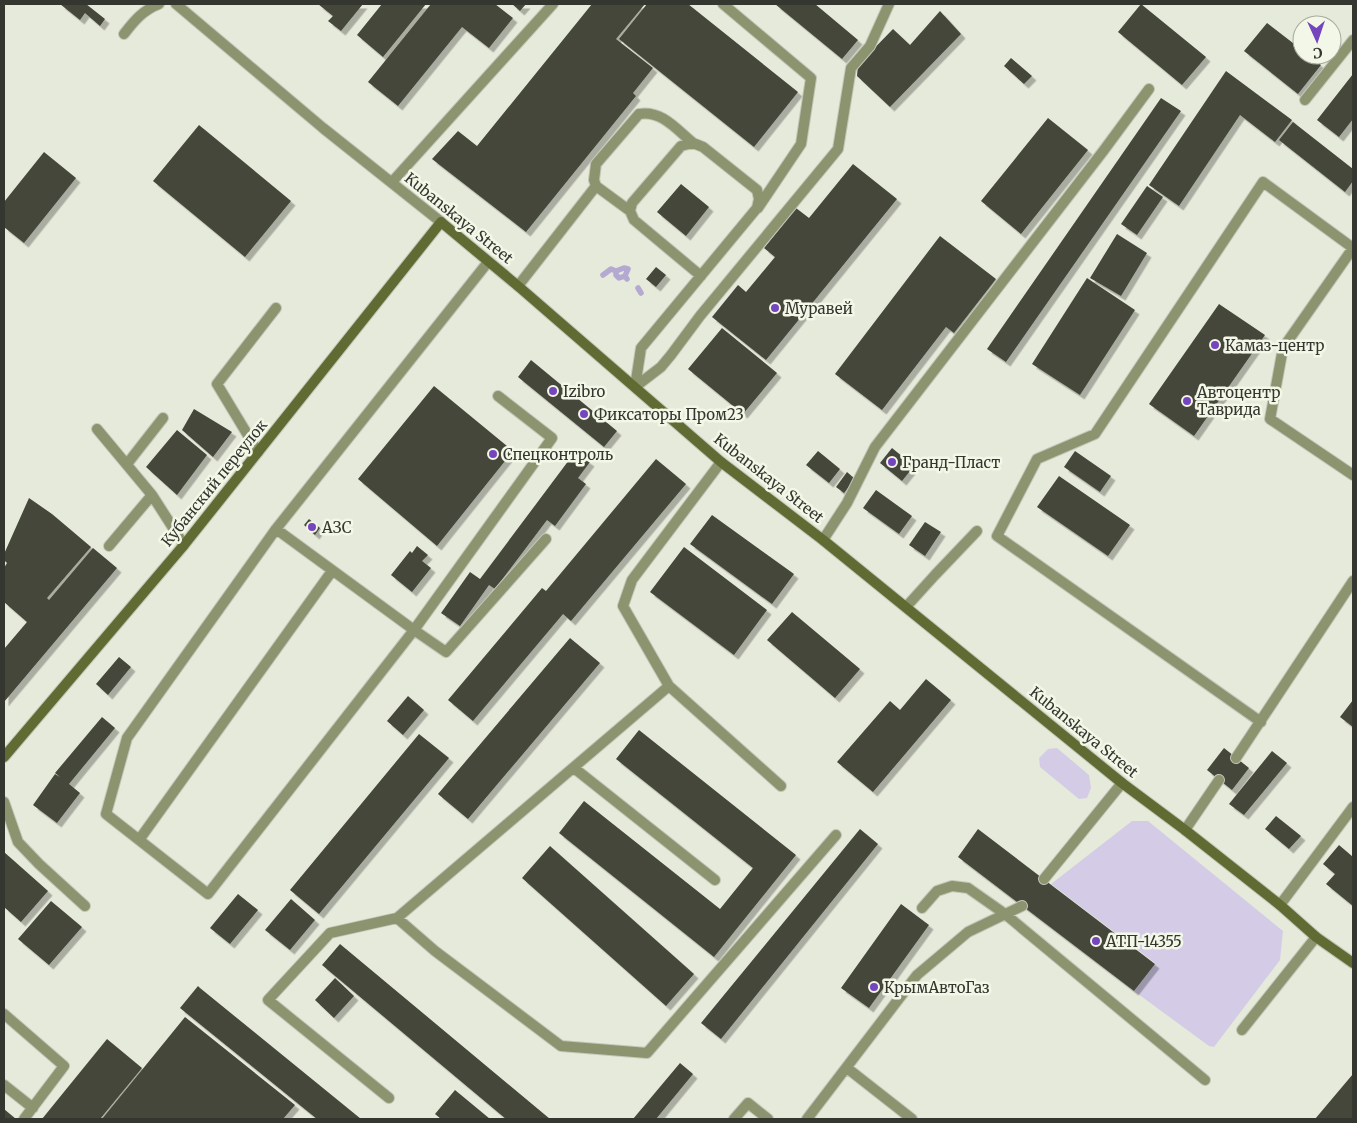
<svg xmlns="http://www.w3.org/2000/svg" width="1357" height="1123" font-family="Merriweather,serif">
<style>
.green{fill:#d4cce7}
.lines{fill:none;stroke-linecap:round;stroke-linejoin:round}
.stream{stroke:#b4a9d1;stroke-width:5.5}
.building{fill:#44473b;filter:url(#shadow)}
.lane-casing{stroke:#c2c6b8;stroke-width:12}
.secondary-casing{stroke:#c2c6b8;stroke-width:12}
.lane{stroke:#8b936f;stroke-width:10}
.secondary{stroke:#606b33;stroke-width:10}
.poi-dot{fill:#7545bd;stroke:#f3f7e7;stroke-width:2}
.labels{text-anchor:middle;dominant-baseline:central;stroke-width:5;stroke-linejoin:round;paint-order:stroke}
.street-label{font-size:15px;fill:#343630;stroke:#f3f7e7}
.poi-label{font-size:15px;fill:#343630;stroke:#f3f7e7;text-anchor:start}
</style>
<defs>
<filter id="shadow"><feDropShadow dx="4.5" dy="4.5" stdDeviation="0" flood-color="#0004"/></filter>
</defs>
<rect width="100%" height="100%" fill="#e6eada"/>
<path class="green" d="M 1057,748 L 1089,775 L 1091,788 L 1087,798 L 1079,799 L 1040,767 L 1039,758 L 1048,749 Z
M 1132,821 L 1148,821 L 1283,931 L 1280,960 L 1214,1047 L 1209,1046 L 1134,991 L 1155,963 L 1051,884 Z"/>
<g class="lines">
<path class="stream" d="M 616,271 L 616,275 L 619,278 L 625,276
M 603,275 L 611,269 L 616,271 L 624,268 L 628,269 L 625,276 L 627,279
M 638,288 L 641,293"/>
</g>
<path class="building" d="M 60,4 L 86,4 L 105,19 L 100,26 L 85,13 L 80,20 Z
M 318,4 L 363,4 L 341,31 L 328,21 L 333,16 Z
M 382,4 L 426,4 L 383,57 L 357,35 Z
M 431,4 L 495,4 L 513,18 L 489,48 L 462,27 L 398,106 L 368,82 Z
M 512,4 L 526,4 L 520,11 Z
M 592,4 L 645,4 L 616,39 L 653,68 L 633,93 L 636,96 L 526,232 L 432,159 L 458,131 L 477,146 Z
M 647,4 L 688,4 L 798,92 L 754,147 L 619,39 Z
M 775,4 L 815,4 L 858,40 L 842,59 Z
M 1141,4 L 1206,57 L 1182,85 L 1118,32 Z
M 940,11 L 961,34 L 890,107 L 857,76 L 858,65 L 893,29 L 910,45 Z
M 1267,23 L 1302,50 L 1302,55 L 1308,55 L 1321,65 L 1298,94 L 1244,51 Z
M 1011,58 L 1032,76 L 1024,84 L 1004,66 Z
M 1226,71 L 1292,120 L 1275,142 L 1240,115 L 1179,206 L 1149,185 Z
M 1353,74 L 1353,119 L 1339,137 L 1317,120 Z
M 1161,98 L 1181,111 L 1006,362 L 987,349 Z
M 1048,118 L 1088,150 L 1021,234 L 981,201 Z
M 1293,122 L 1353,169 L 1353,181 L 1345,192 L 1279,140 Z
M 199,125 L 291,201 L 245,257 L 153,181 Z
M 44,152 L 76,178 L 24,243 L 4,227 L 4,202 Z
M 853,164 L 897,199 L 766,360 L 712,317 L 738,285 L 746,292 L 775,257 L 764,248 L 796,208 L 809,218 Z
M 681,184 L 709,207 L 686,236 L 657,212 Z
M 1147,186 L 1163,197 L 1137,235 L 1121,224 Z
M 1117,234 L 1147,253 L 1121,296 L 1090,278 Z
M 940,236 L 996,279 L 954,333 L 946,327 L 882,410 L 835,374 Z
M 656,267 L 666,275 L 656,287 L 646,279 Z
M 1087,278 L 1135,310 L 1080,395 L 1032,364 Z
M 1219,304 L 1265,335 L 1194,436 L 1149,404 Z
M 722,328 L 777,373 L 743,414 L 688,369 Z
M 531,360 L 617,431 L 604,447 L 518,377 Z
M 434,386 L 513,451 L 437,546 L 358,479 Z
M 194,409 L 232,432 L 213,457 L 182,430 Z
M 177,430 L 207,455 L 177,495 L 146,467 Z
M 892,448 L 914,466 L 902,481 L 880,463 Z
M 818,451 L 840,469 L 829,483 L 806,465 Z
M 1075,451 L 1111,476 L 1100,492 L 1064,467 Z
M 575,452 L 590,462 L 578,478 L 586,484 L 555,526 L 547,520 L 495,589 L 489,585 L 460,626 L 441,613 L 470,572 L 480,579 Z
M 656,459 L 686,484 L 571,621 L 563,614 L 473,721 L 448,700 L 542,588 L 546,591 Z
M 847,472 L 855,479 L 844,493 L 836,487 Z
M 1059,476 L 1130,525 L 1108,556 L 1037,507 Z
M 876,490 L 912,516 L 899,534 L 863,508 Z
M 29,498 L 52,514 L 91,547 L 47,598 L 49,600 L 93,548 L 117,568 L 4,702 L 4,649 L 27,622 L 4,602 L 4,568 L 7,563 L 4,560 L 4,554 Z
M 712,515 L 794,574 L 772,604 L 690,544 Z
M 309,519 L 320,528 L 315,535 L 304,525 Z
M 925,522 L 941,532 L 925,556 L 909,545 Z
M 417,546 L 428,555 L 422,561 L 431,568 L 412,592 L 391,575 L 410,551 L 412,553 Z
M 684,547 L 767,610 L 734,655 L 650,592 Z
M 792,612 L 860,669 L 835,698 L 767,640 Z
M 570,638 L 600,663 L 468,819 L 438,794 Z
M 119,657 L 131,667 L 108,695 L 96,684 Z
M 926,679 L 951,700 L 873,792 L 837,762 L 890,701 L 900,710 Z
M 408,696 L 424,710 L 403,735 L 387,721 Z
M 1353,700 L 1353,727 L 1340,717 Z
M 102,717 L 115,728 L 69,784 L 80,793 L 57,823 L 33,805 L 55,774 L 60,777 L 55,773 Z
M 639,730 L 796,855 L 714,957 L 559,833 L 584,801 L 720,909 L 753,868 L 616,759 Z
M 419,734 L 449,758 L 319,914 L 290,890 Z
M 1224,748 L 1249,768 L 1232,790 L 1207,770 Z
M 1272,751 L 1287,763 L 1244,815 L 1229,804 Z
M 1276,816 L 1301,836 L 1289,849 L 1265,829 Z
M 860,829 L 878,844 L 721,1039 L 701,1023 Z
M 978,829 L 1155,964 L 1134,991 L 958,857 Z
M 1339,845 L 1353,857 L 1353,906 L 1326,884 L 1335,874 L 1323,864 Z
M 550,846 L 694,974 L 666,1006 L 522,878 Z
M 4,852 L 48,891 L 21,922 L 4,907 Z
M 238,894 L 258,910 L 230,944 L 210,928 Z
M 291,899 L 315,920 L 290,950 L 265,930 Z
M 51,901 L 82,927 L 49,965 L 18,939 Z
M 901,904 L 929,925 L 869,1008 L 841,988 Z
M 340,944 L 550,1119 L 506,1119 L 322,965 Z
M 335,978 L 354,996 L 334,1018 L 315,1000 Z
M 198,986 L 200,988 L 361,1119 L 317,1119 L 180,1008 Z
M 185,1017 L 295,1105 L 283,1119 L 102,1119 Z
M 107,1039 L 142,1068 L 100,1119 L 42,1119 Z
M 680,1063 L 693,1074 L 656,1119 L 633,1119 Z
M 1353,1074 L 1353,1119 L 1315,1119 Z
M 455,1090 L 490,1119 L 441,1119 L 435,1114 Z
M 4,1109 L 16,1119 L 4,1119 Z"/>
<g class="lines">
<g class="lane-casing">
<path id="lane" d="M 176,4 L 323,128 L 441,222
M 723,4 L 811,78 L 801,144 L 758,208
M 124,34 C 134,21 143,10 159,4
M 1305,100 L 1353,40
M 392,182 L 553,4
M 596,186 L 594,180 L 596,164 L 639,114 C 662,110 677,130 693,143
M 518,286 L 596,186 L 630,211
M 635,387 L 641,348 L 757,208 L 759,199 L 757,190 L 703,147 L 693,143 L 681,146 L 632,203 L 630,211 L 634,220 L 701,276
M 635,387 L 661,367 L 671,355 L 700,316 L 838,149 L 851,68 L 870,46 L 889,4
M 498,396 L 552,438 L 414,630 L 446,652 L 546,539
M 97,429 L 152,495 L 184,545
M 258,452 L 217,384 L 276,308
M 721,462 L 632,580 L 623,606 L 669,686 L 397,918 L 435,951 L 561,1046 L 647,1053 L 836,835
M 127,464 L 163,418
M 276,529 L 414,630 L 208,894 L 106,814 L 127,738 L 276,529 L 488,262
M 823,540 L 847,503 L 875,447 L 1104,150 L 1149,89
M 109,546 L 152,495
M 906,607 L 935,575 L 977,531
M 669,686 L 781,786
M 1261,722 L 997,536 L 1037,459 L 1095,434 L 1263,182 L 1353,248 L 1283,348 L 1270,419 L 1353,475
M 1236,758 L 1353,581
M 574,768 L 715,880
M 4,802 L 18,842 L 39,864 L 85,906
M 1185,830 L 1219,780
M 139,840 L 332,571
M 1044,879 L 1122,783
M 1280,905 L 1353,807
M 922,908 L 937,891 L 952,886 L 968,888 L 1005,914 L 1205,1080
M 4,1014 L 64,1066 L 24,1119
M 1242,1030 L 1316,937
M 847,1068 L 912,1119
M 4,1085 L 33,1108
M 389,1098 L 268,1000 L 330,933 L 397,918
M 734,1119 L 748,1103 L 768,1119
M 807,1119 L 917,975 L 968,932 L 1022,906"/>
</g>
<g class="secondary-casing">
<path id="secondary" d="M 4,757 L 184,545 L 441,222 L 518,286 L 721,462 L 823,540 L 1122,783 L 1185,830 L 1280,905 L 1316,937 L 1353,963"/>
</g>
<use href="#lane" class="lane"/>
<use href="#secondary" class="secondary"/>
</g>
<g class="poi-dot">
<circle cx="775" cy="308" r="5"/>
<circle cx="1215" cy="345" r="5"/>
<circle cx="553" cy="391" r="5"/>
<circle cx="1187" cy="401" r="5"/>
<circle cx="584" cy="414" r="5"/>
<circle cx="493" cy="454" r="5"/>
<circle cx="892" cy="462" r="5"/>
<circle cx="312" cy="527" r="5"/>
<circle cx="1096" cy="941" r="5"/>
<circle cx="874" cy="987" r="5"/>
</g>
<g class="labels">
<g class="street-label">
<text transform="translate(459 218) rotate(39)">Kubanskaya Street</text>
<text transform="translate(769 478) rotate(38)">Kubanskaya Street</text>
<text transform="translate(214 483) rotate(-51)">Кубанский переулок</text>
<text transform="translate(1084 732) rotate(39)">Kubanskaya Street</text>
</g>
<g class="poi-label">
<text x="785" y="308">Муравей</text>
<text x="1225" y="345">Камаз-центр</text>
<text x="563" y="391">Izibro</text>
<text x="1197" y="392">Автоцентр<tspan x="1197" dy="17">Таврида</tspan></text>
<text x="594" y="414">Фиксаторы Пром23</text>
<text x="503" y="454">Спецконтроль</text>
<text x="902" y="462">Гранд-Пласт</text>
<text x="322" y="527">АЗС</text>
<text x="1106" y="941">АТП-14355</text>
<text x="884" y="987">КрымАвтоГаз</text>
</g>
</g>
<rect width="1357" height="1123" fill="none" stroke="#343630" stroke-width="10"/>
<g transform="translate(1317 40) rotate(177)"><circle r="24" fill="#f3f7e7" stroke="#a7aa9e"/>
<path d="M0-4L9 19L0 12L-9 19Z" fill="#7545bd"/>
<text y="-8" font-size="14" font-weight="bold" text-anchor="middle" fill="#343630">С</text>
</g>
</svg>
